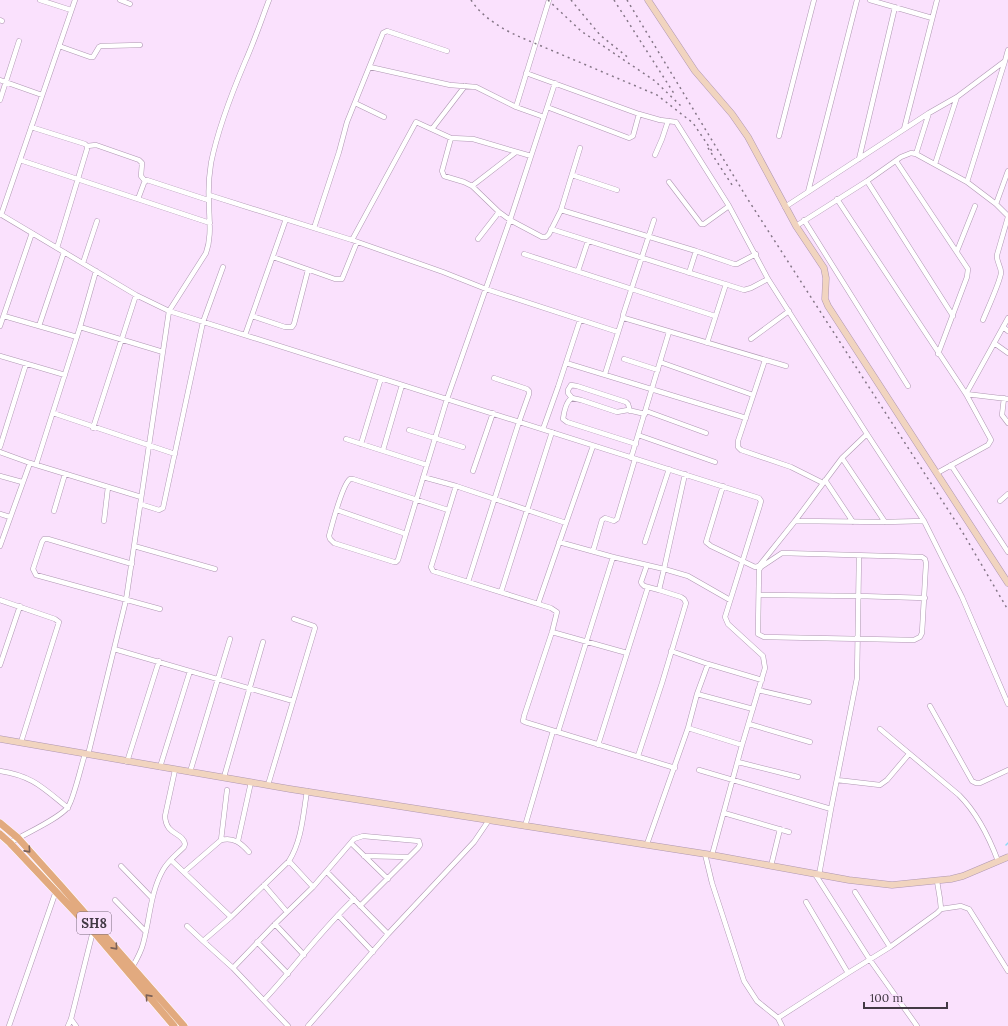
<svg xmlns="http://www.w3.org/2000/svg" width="1008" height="1026" font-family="Lora,serif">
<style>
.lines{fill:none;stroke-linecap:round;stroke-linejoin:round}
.stream{stroke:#8adbf7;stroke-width:1.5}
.street-casing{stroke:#af97b2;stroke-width:5.5}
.secondary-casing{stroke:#af97b2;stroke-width:7}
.primary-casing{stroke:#fff;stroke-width:8}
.street{stroke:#fff;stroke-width:4.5}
.secondary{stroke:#f1d4bf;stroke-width:6}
.primary{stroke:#e2aa7f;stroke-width:7}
.rail{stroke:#857687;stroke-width:1.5;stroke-dasharray:2 4;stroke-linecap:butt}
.oneway{stroke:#7a6159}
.labels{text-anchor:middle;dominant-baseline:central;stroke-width:4;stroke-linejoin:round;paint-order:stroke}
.shield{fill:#fae1fd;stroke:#796b7c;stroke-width:1}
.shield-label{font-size:13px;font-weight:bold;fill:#423944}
</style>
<rect width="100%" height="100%" fill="#fae1fd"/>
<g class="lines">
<path class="stream" d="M 1006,845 L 1008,843"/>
<g class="street-casing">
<path id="street" d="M 40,0 L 71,10
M 120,0 L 130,4
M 870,0 L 932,18
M 0,20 L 2,21
M 59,46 L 90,57 L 93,57 L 99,47 L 101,46 L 140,45
M 370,67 L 450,85 L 476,87 L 516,107 L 544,117
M 526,73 L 639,114 L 660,120 L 676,122 L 729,206 L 768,279 L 867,434 L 924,521 L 962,597 L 1008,704
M 0,80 L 42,95
M 0,100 L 19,41
M 355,103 L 384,117
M 516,107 L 549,0
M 547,107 L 629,138 L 633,136 L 639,114
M 31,127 L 85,144 L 87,146 L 96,145 L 139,160 L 142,163 L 141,176 L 145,181
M 432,129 L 465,86
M 904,129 L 937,0
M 779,136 L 814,0
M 451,138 L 442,171 L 444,176 L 464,182 L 472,186 L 499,212 L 510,220 L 542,237 L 546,237 L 549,234 L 561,210 L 580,148
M 916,154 L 929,113
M 655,155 L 662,139 L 668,121
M 859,159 L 895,7
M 20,160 L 210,223
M 896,161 L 968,269 L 967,277 L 938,354
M 935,164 L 957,97
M 572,175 L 617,190
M 867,181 L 953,316
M 669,182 L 701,224 L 704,224 L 729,206
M 967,182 L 1005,61
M 472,186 L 516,152
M 808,192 L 857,0
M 209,195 L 352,240 L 443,272 L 486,289 L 618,332
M 138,199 L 144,183 L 147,180 L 208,200
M 837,199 L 966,394 L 990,438 L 991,440 L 988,445 L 937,473
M 996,204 L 1008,171
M 785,207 L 929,113 L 957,97 L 1005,61 L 1008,50
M 561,210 L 696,251 L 734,264 L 737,264 L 756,254
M 0,214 L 136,295 L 169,311 L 759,498 L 761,501 L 760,505 L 725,617 L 728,624 L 763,656 L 765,668 L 742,745 L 712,855
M 1,215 L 75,0
M 654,220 L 623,315 L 624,318 L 786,366
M 804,220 L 908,386
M 796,226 L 867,181 L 901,157 L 911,153 L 916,154 L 967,182 L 996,204 L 1008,216
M 314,228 L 339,152 L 347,122 L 383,33 L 387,31 L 447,51
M 551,229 L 744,290 L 751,288 L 768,279
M 478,239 L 499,212
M 352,240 L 416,122 L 451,138 L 473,139 L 531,156
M 57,248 L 87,149 L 87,146
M 957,251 L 975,206
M 524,254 L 715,316
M 273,257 L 335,279 L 342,279 L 357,242
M 83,263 L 97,221
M 578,271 L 588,241
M 689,273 L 696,251
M 4,316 L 77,337
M 252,316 L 285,327 L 292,327 L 294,324 L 308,270
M 1008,318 L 966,394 L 1008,399
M 983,320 C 987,310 1000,282 1001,273 C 1001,266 996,261 997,255 L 1008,217
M 0,326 L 32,233
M 39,326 L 64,252
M 80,327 L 163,352
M 1003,327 L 1008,331
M 245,335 L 286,219
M 751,339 L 789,311
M 707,343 L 726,284
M 994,343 L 1008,353
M 0,356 L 65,375
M 624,359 L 658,370
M 765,360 L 738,441 L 738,447 L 741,450 L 791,467 L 823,483
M 660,362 L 753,395
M 566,363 L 746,418
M 605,374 L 623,317
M 572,398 L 568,393 L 568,390 L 571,385 L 577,386 L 626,402 L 628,404 L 630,411
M 1004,398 L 1002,415 L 1008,423
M 646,411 L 706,433
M 53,413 L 175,454
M 93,428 L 136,295
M 543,429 L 558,387 L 580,320
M 409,430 L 463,447
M 638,435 L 715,462
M 346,439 L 427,465
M 361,444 L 381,378
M 636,444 L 567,422 L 563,419 C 564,412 566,401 572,398 L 581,400 L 617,412 L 628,410 L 645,414
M 0,447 L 26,364
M 383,450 L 402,385
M 0,452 L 30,463 L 141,497
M 631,458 L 669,332
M 842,458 L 885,522
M 36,465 L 80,327 L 96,271
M 951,465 L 1008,552
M 473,471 L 493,413
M 685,474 L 664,569 L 688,576 L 730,600
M 0,476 L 22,482
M 423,477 L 456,486 L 566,523
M 825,480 L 853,522
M 456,486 L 432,564 L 431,567 L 433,571 L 551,608 L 557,612 L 552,632 L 524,716 L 523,721 L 525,722 L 675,768
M 723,486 L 706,542 L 711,546 L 755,567 L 759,566 L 795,521 L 842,458 L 867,434
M 1000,501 L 1008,494
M 140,504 L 159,510 L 163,508 L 203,322 L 223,267
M 337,510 L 406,534
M 448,510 L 353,479 L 350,479 C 342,485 332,525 329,536 L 330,539 L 334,543 L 394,562 L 396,562 L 398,560 L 447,399 L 510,220 L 555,83
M 54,511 L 65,474
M 0,514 L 10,517
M 104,521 L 108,487
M 795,521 L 885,522 L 924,521
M 559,542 L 613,557 L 664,569 L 659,590 L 681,597 L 684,599 L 686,603 L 662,683 L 638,756
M 645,542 L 669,469
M 0,546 L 30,463
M 134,546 L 215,569
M 593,551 L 602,520 L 605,518 L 614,521 L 617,519 L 635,459
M 782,553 L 922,557 L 925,559 L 926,563 L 922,633 L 920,637 L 914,640 L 764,637 L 758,634 L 758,630 L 759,570 L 761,567 Z
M 132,564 L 48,539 L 44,539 L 42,542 L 33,569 L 36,575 L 160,609
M 647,565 L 641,582 L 642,584 L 644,586 L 659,590
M 468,582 L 519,422 L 529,394 L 529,391 L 527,389 L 494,378
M 501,592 L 552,432
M 759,595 L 859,596 L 925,598
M 0,600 L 55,619 L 59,622 L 21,742
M 538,604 L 566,523 L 593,446
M 552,632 L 627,653
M 114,649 L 293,701
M 671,651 L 708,664 L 762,680
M 0,665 L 20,606
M 758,690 L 809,702
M 697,694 L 753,709
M 930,706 L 972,781 L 976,783 L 980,783 L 1008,770
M 749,724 L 810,742
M 688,728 L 742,745
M 880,729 L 959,795 C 978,814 989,837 998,861
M 558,732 L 613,557
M 598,745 L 648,587
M 88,755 L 126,600 L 169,311 L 206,253 C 212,236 209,220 209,202 C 208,189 209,176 211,163 C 218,128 231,95 245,62 C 254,42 261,21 269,0
M 127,762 L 159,661
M 738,762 L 798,777
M 160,767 L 190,671
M 699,770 L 831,809
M 0,771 C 33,776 43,788 68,808
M 190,772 L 230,639
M 224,777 L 263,642
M 837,780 L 880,785 L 887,780 L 909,754
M 268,785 L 315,628 L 314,626 L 294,619
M 724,813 L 789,832
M 525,826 L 553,731
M 221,840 L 227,790
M 238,841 L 251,782
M 10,843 C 24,834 59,819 68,807 C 74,798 81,766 85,754
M 351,843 L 388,879
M 647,844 L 688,728 L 697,694 L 708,664
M 705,854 L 712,883 L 744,981 L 757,1001 L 778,1018
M 364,856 L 409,857
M 171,860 L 231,917
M 289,861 L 313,887
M 121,866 L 152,898
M 771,866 L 780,829
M 184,872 L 221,840 C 234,837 241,843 249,852
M 327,872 L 388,934
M 815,874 L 870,960 L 917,1026
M 819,875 L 831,809 L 857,678 L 859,556
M 937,881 L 940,899 L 941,909 L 961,906 L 969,909 L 1008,971
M 264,885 L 287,912
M 855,892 L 890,947
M 115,900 L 146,932
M 806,902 L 848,973
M 338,915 L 373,952
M 275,924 L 304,955
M 187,926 L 203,941 L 231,917 L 289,861 C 302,840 303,815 307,791
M 203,941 L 233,968 L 288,1026
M 257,942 L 288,974
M 133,966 C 137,959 141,952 143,944 C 150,919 150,893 163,870 C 168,861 177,854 184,847 L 185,844 C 183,832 166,836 165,816 L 175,770
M 233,968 L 275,924 L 313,887 L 354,839 L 363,836 L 419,841 L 420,845 L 418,848 L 360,906
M 264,1000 C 294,968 321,930 354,899
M 71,1019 L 76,1026
M 9,1026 L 56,891
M 68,1026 L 71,1019 L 93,931
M 308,1026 L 388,934 L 474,842 L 489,820
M 782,1026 L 778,1018 L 848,973 L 890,947 L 937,913 L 941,909"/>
</g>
<g class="secondary-casing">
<path id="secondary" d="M 648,0 L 695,71 L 732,114 L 748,137 L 796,226 L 824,268 L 826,278 L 825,299 L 828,306 L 1008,583
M 0,739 L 290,789 L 712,855 L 849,880 L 892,885 L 951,879 L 963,876 L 1008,857"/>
</g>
<g class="primary-casing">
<path id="primary" d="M 0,823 L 18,838 L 62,887 L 184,1026
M 0,834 L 10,843 L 93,931 L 174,1026"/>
</g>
<use href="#street" class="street"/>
<use href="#secondary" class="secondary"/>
<use href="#primary" class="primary"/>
<path class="rail" d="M 471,0 C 482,17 502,29 520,37 L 657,95 L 693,123 L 712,151
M 548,0 L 581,31 L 655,81 L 682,107
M 571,0 L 600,35 L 630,59
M 614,0 L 675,95
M 627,0 L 747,198 L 963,533 L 1008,610
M 708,148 L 734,188"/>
</g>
<defs><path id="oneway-chevron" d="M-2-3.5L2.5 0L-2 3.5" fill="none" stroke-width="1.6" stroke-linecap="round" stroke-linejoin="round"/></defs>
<g class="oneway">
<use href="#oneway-chevron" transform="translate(28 850) rotate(48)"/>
<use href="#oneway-chevron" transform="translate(115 947) rotate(48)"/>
<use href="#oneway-chevron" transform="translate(148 997) rotate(-132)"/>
</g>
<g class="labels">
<rect class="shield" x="77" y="912" width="34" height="22" rx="3"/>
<g class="shield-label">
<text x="94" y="923">SH8</text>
</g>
</g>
<path d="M864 1002v6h83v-6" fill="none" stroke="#423944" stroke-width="2"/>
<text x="870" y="1002" font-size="12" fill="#423944" stroke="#fae1fd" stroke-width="3" paint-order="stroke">100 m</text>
</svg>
